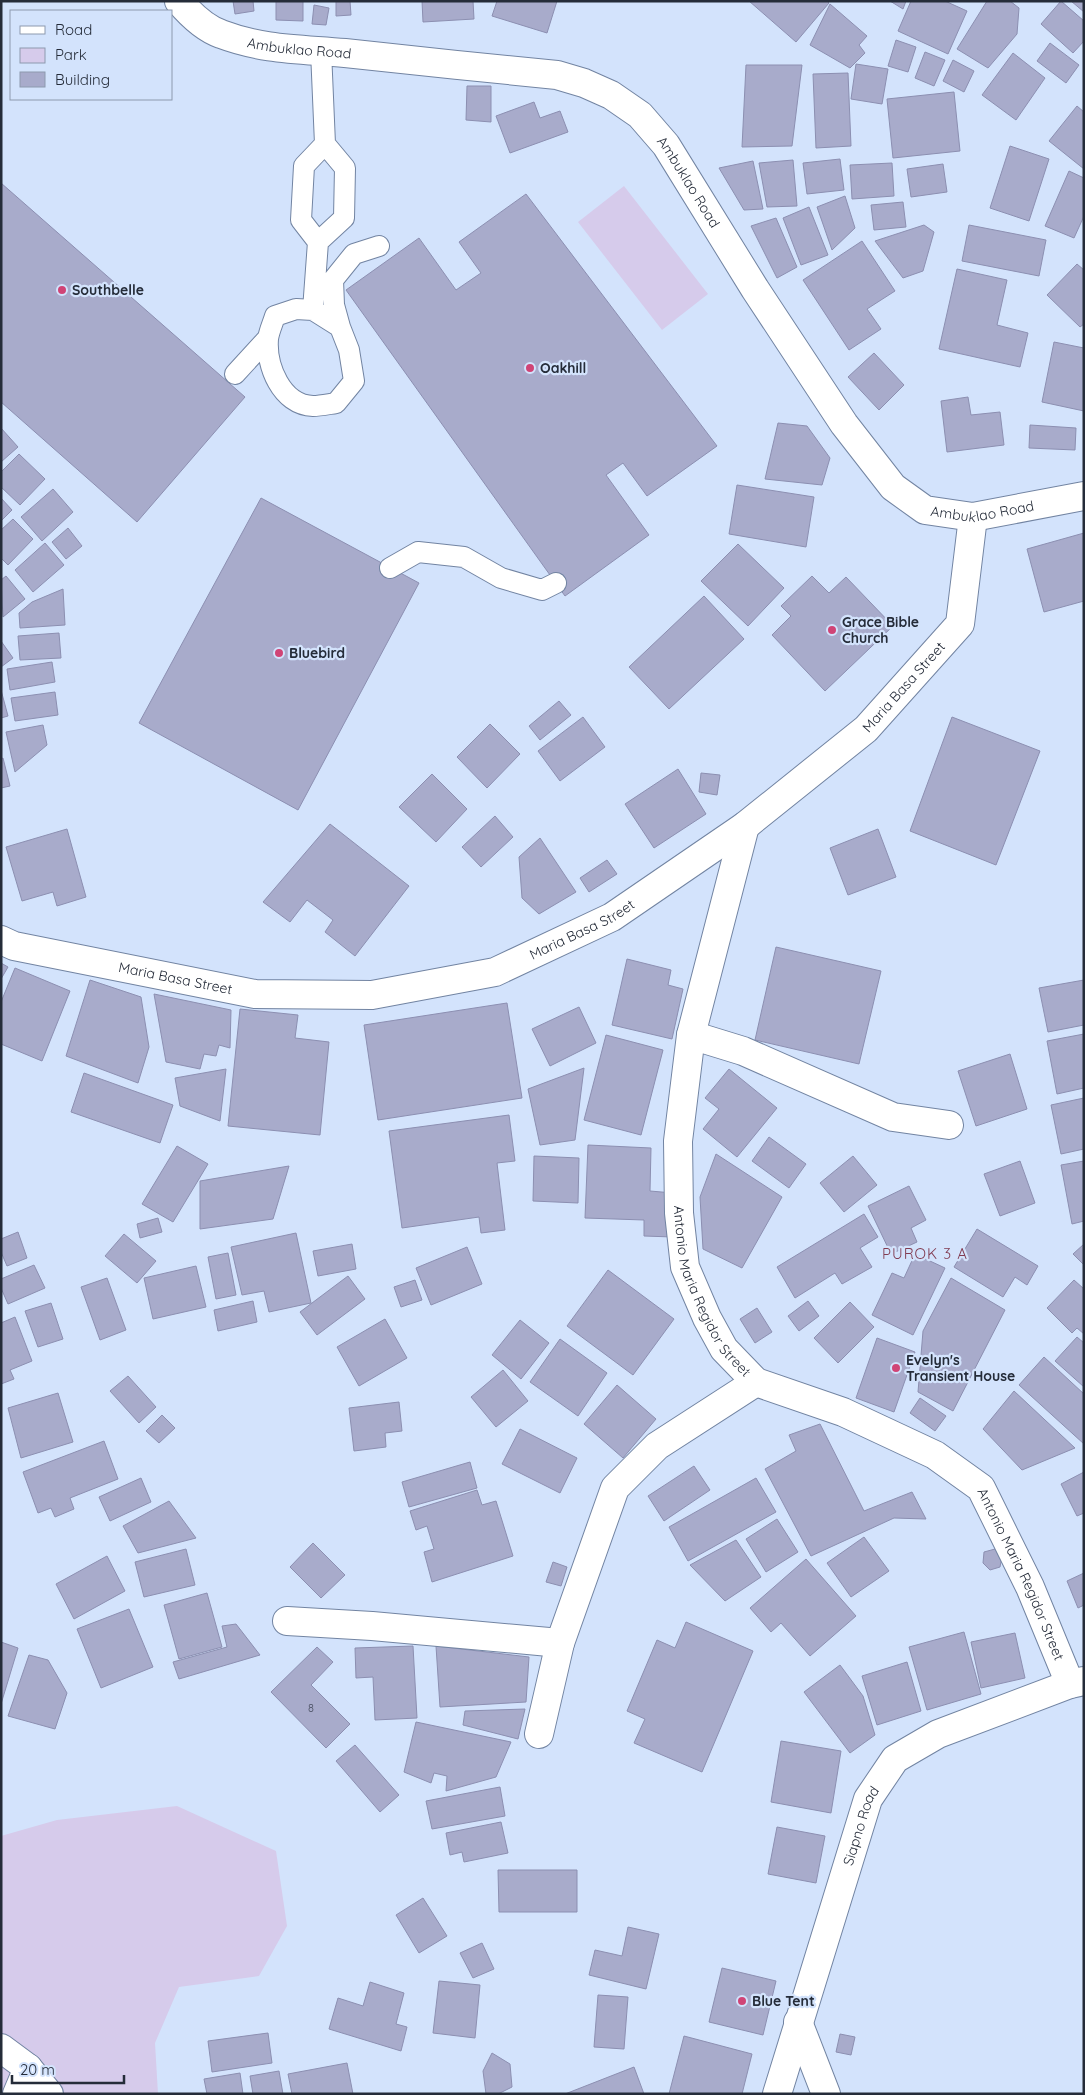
<svg xmlns="http://www.w3.org/2000/svg" width="1085" height="2095" font-family="Quicksand,sans-serif">
<style>
.green{fill:#d6cbeb}
.building{fill:#a8abcb;stroke:#8c8fb1}
.lines{fill:none;stroke-linecap:round;stroke-linejoin:round}
.service-casing{stroke:#7284a2;stroke-width:22}
.minor-casing{stroke:#7284a2;stroke-width:30}
.tertiary-casing{stroke:#7284a2;stroke-width:30}
.primary-casing{stroke:#7284a2;stroke-width:30}
.service{stroke:#fff;stroke-width:20}
.minor{stroke:#fff;stroke-width:28}
.tertiary{stroke:#fff;stroke-width:28}
.primary{stroke:#fff;stroke-width:28}
.poi-dot{fill:#d04476;stroke:#d3e3fc;stroke-width:2}
.labels{text-anchor:middle;dominant-baseline:central;stroke-width:4.5;stroke-linejoin:round;paint-order:stroke}
.number-label{font-size:11px;fill:#464c5e}
.street-label{font-size:14px;fill:#252c39;stroke:#d3e3fc}
.poi-label{font-size:14px;font-weight:bold;fill:#252c39;stroke:#d3e3fc;text-anchor:start}
.neighbourhood-label{font-size:15px;letter-spacing:1px;fill:#813b51;stroke:#d3e3fc}
</style>
<rect width="100%" height="100%" fill="#d3e3fc"/>
<path class="green" d="M 624,186 L 708,294 L 662,330 L 578,222 Z
M 177,1806 L 276,1851 L 287,1926 L 259,1976 L 179,1987 L 155,2043 L 158,2094 L 1,2094 L 1,1836 L 57,1820 Z"/>
<path class="building" d="M 233,1 L 253,1 L 254,11 L 235,14 Z
M 276,1 L 303,1 L 303,21 L 276,20 Z
M 336,1 L 350,1 L 351,15 L 336,16 Z
M 422,1 L 473,1 L 474,19 L 423,22 Z
M 497,1 L 557,1 L 547,33 L 492,16 Z
M 749,1 L 827,1 L 829,3 L 796,42 Z
M 890,1 L 906,1 L 903,9 Z
M 911,1 L 945,1 L 967,11 L 948,54 L 898,31 Z
M 987,1 L 1010,1 L 1019,8 L 1017,34 L 988,68 L 957,49 Z
M 1061,1 L 1084,21 L 1084,41 L 1073,53 L 1041,24 Z
M 1071,1 L 1084,1 L 1084,12 Z
M 830,4 L 867,36 L 859,45 L 865,53 L 850,68 L 810,45 Z
M 314,5 L 329,8 L 326,25 L 312,24 Z
M 896,40 L 916,47 L 908,72 L 888,66 Z
M 1050,43 L 1079,65 L 1066,83 L 1037,61 Z
M 925,52 L 945,60 L 934,86 L 915,78 Z
M 1013,53 L 1045,78 L 1016,120 L 982,95 Z
M 953,60 L 974,71 L 964,92 L 943,81 Z
M 856,64 L 888,69 L 882,104 L 851,99 Z
M 746,65 L 802,65 L 792,146 L 742,147 Z
M 848,73 L 851,146 L 816,148 L 813,74 Z
M 467,86 L 491,86 L 491,122 L 466,120 Z
M 954,92 L 960,151 L 893,158 L 887,99 Z
M 534,102 L 540,118 L 560,111 L 568,132 L 510,153 L 496,116 Z
M 1077,106 L 1084,112 L 1084,169 L 1049,141 Z
M 1010,146 L 1049,159 L 1029,221 L 990,208 Z
M 840,159 L 844,190 L 807,194 L 803,163 Z
M 793,160 L 797,206 L 767,207 L 759,163 Z
M 753,161 L 763,209 L 744,210 L 719,168 Z
M 892,163 L 894,196 L 852,199 L 850,165 Z
M 943,164 L 947,192 L 911,197 L 907,169 Z
M 1069,171 L 1084,178 L 1084,216 L 1074,238 L 1045,226 Z
M 1,183 L 245,397 L 137,522 L 1,402 Z
M 526,194 L 717,446 L 647,496 L 623,463 L 606,475 L 649,535 L 565,596 L 346,290 L 419,238 L 456,290 L 481,273 L 459,242 Z
M 845,196 L 855,228 L 832,250 L 817,207 Z
M 903,202 L 906,227 L 874,230 L 871,205 Z
M 809,207 L 828,255 L 801,265 L 783,218 Z
M 776,218 L 797,267 L 777,278 L 751,226 Z
M 924,225 L 934,232 L 923,271 L 903,278 L 875,241 Z
M 969,225 L 1046,240 L 1039,276 L 962,261 Z
M 862,241 L 895,291 L 867,309 L 881,329 L 849,350 L 803,280 Z
M 1077,264 L 1084,270 L 1084,324 L 1080,327 L 1047,295 Z
M 957,269 L 1007,280 L 997,325 L 1028,333 L 1020,367 L 939,349 Z
M 1054,342 L 1084,348 L 1084,411 L 1042,402 Z
M 874,353 L 904,385 L 879,410 L 848,377 Z
M 968,397 L 971,415 L 1000,412 L 1004,445 L 947,452 L 941,401 Z
M 778,423 L 807,426 L 830,458 L 822,485 L 765,479 Z
M 1030,425 L 1076,428 L 1075,450 L 1029,448 Z
M 1,428 L 18,447 L 1,462 Z
M 19,454 L 45,479 L 20,505 L 1,487 L 1,472 Z
M 737,485 L 814,497 L 806,547 L 729,534 Z
M 53,489 L 73,512 L 42,541 L 21,517 Z
M 1,498 L 12,510 L 1,521 Z
M 261,498 L 419,583 L 298,810 L 139,723 Z
M 13,519 L 33,539 L 8,565 L 1,558 L 1,530 Z
M 68,528 L 82,546 L 66,559 L 52,542 Z
M 1084,533 L 1084,601 L 1044,612 L 1027,549 Z
M 45,543 L 64,565 L 33,592 L 15,570 Z
M 738,544 L 784,588 L 748,626 L 701,581 Z
M 6,576 L 25,599 L 3,617 L 1,580 Z
M 812,576 L 829,593 L 846,577 L 893,626 L 825,691 L 772,635 L 791,616 L 781,606 Z
M 63,589 L 65,625 L 20,628 L 19,613 L 32,602 Z
M 704,596 L 744,639 L 669,709 L 629,667 Z
M 59,633 L 61,658 L 20,660 L 18,636 Z
M 1,641 L 13,658 L 1,667 Z
M 52,662 L 55,682 L 10,690 L 7,669 Z
M 1,690 L 8,716 L 1,718 Z
M 55,692 L 58,715 L 15,721 L 11,698 Z
M 559,701 L 571,715 L 540,740 L 529,726 Z
M 583,717 L 605,747 L 560,781 L 538,751 Z
M 952,717 L 1040,751 L 996,865 L 910,831 Z
M 490,724 L 520,754 L 487,788 L 457,757 Z
M 43,725 L 47,745 L 15,772 L 6,732 Z
M 3,758 L 10,786 L 1,788 L 1,759 Z
M 678,769 L 706,814 L 654,848 L 625,804 Z
M 701,773 L 720,775 L 717,795 L 699,792 Z
M 432,774 L 467,809 L 436,842 L 399,807 Z
M 495,816 L 513,837 L 481,867 L 462,847 Z
M 330,824 L 409,886 L 355,956 L 325,932 L 333,920 L 307,900 L 290,922 L 263,902 Z
M 67,829 L 86,897 L 57,906 L 53,892 L 22,901 L 6,847 Z
M 878,829 L 896,877 L 848,895 L 830,848 Z
M 540,838 L 576,892 L 539,914 L 522,898 L 519,857 Z
M 607,860 L 617,874 L 589,892 L 580,878 Z
M 776,947 L 881,971 L 859,1064 L 755,1040 Z
M 627,959 L 671,970 L 668,985 L 683,989 L 672,1039 L 612,1025 Z
M 1,963 L 8,967 L 1,979 Z
M 15,968 L 70,991 L 42,1061 L 1,1044 L 1,1002 Z
M 90,980 L 141,997 L 149,1047 L 138,1083 L 66,1056 Z
M 1084,980 L 1084,1025 L 1048,1032 L 1039,988 Z
M 154,994 L 231,1010 L 230,1048 L 219,1045 L 216,1056 L 204,1054 L 200,1069 L 166,1062 Z
M 507,1003 L 522,1098 L 378,1120 L 364,1025 Z
M 579,1007 L 596,1043 L 550,1066 L 532,1029 Z
M 240,1009 L 298,1015 L 295,1038 L 329,1042 L 320,1135 L 228,1126 Z
M 1084,1034 L 1084,1088 L 1057,1094 L 1047,1041 Z
M 606,1035 L 663,1050 L 641,1135 L 584,1120 Z
M 1010,1054 L 1027,1109 L 976,1126 L 958,1071 Z
M 584,1068 L 575,1140 L 540,1145 L 528,1089 Z
M 226,1069 L 220,1121 L 180,1106 L 175,1078 Z
M 729,1069 L 777,1108 L 737,1157 L 703,1129 L 719,1109 L 705,1098 Z
M 84,1073 L 173,1105 L 160,1143 L 71,1112 Z
M 1084,1098 L 1084,1149 L 1061,1154 L 1051,1105 Z
M 509,1115 L 515,1161 L 497,1163 L 505,1230 L 481,1233 L 479,1217 L 402,1228 L 389,1131 Z
M 769,1137 L 806,1164 L 789,1188 L 752,1161 Z
M 588,1145 L 651,1148 L 650,1191 L 673,1193 L 673,1237 L 644,1236 L 644,1220 L 585,1218 Z
M 177,1146 L 208,1164 L 173,1222 L 142,1204 Z
M 716,1154 L 782,1197 L 742,1268 L 703,1249 L 700,1197 Z
M 534,1156 L 579,1158 L 578,1203 L 533,1201 Z
M 853,1156 L 877,1185 L 844,1212 L 820,1183 Z
M 1020,1161 L 1035,1203 L 1000,1216 L 984,1174 Z
M 1084,1161 L 1084,1221 L 1072,1224 L 1061,1165 Z
M 289,1166 L 273,1219 L 200,1229 L 200,1181 Z
M 909,1186 L 926,1220 L 911,1228 L 917,1242 L 891,1254 L 868,1206 Z
M 864,1214 L 878,1237 L 860,1248 L 872,1267 L 842,1284 L 835,1273 L 795,1298 L 777,1267 Z
M 158,1218 L 162,1232 L 140,1238 L 137,1224 Z
M 977,1229 L 1038,1266 L 1027,1285 L 1015,1277 L 1003,1297 L 954,1267 Z
M 18,1232 L 27,1258 L 7,1266 L 1,1252 L 1,1239 Z
M 296,1233 L 311,1303 L 269,1312 L 264,1291 L 242,1295 L 231,1247 Z
M 124,1234 L 156,1261 L 137,1283 L 105,1256 Z
M 352,1244 L 356,1269 L 318,1276 L 313,1251 Z
M 1084,1244 L 1084,1265 L 1073,1254 Z
M 467,1247 L 482,1284 L 431,1305 L 416,1268 Z
M 228,1253 L 236,1295 L 216,1299 L 208,1257 Z
M 915,1254 L 945,1268 L 913,1335 L 872,1315 L 892,1273 L 904,1278 Z
M 34,1265 L 45,1288 L 8,1304 L 1,1288 L 1,1279 Z
M 196,1266 L 206,1307 L 153,1319 L 144,1278 Z
M 608,1270 L 674,1319 L 633,1375 L 567,1326 Z
M 348,1276 L 365,1299 L 317,1335 L 300,1312 Z
M 107,1278 L 126,1330 L 100,1340 L 81,1287 Z
M 951,1278 L 1005,1310 L 953,1411 L 918,1392 L 923,1331 Z
M 415,1280 L 422,1300 L 401,1307 L 394,1287 Z
M 1074,1280 L 1084,1289 L 1084,1334 L 1077,1328 L 1072,1333 L 1047,1308 Z
M 253,1301 L 257,1322 L 218,1331 L 214,1310 Z
M 808,1301 L 819,1316 L 799,1331 L 788,1316 Z
M 850,1302 L 874,1327 L 838,1363 L 814,1338 Z
M 51,1303 L 63,1339 L 38,1347 L 25,1311 Z
M 757,1308 L 772,1332 L 755,1343 L 740,1319 Z
M 15,1317 L 32,1361 L 10,1370 L 14,1379 L 1,1384 L 1,1323 Z
M 385,1319 L 407,1358 L 359,1386 L 337,1347 Z
M 520,1320 L 549,1343 L 521,1379 L 492,1355 Z
M 1077,1337 L 1084,1343 L 1084,1387 L 1055,1361 Z
M 877,1338 L 915,1352 L 894,1412 L 856,1398 Z
M 560,1339 L 607,1373 L 578,1416 L 530,1382 Z
M 1044,1357 L 1084,1394 L 1084,1444 L 1019,1385 Z
M 503,1370 L 528,1401 L 496,1427 L 471,1397 Z
M 128,1376 L 156,1407 L 139,1423 L 110,1391 Z
M 617,1385 L 656,1419 L 623,1458 L 584,1424 Z
M 1014,1391 L 1075,1448 L 1022,1470 L 983,1429 Z
M 58,1393 L 73,1442 L 21,1458 L 8,1408 Z
M 920,1398 L 946,1416 L 935,1431 L 910,1413 Z
M 399,1402 L 402,1431 L 385,1433 L 386,1447 L 354,1451 L 349,1408 Z
M 162,1415 L 175,1428 L 159,1443 L 146,1431 Z
M 820,1424 L 864,1511 L 912,1492 L 926,1519 L 894,1518 L 811,1556 L 765,1469 L 796,1451 L 789,1435 Z
M 520,1429 L 577,1458 L 560,1493 L 502,1464 Z
M 104,1441 L 118,1479 L 70,1498 L 74,1509 L 55,1517 L 51,1508 L 38,1513 L 23,1472 Z
M 470,1462 L 477,1488 L 409,1507 L 402,1482 Z
M 694,1466 L 710,1490 L 664,1521 L 648,1496 Z
M 1084,1472 L 1084,1513 L 1077,1516 L 1061,1484 Z
M 141,1478 L 151,1502 L 110,1521 L 99,1497 Z
M 756,1478 L 776,1512 L 688,1561 L 669,1527 Z
M 477,1490 L 482,1505 L 496,1501 L 513,1556 L 432,1582 L 424,1552 L 434,1549 L 427,1526 L 416,1530 L 410,1511 Z
M 169,1501 L 196,1538 L 138,1553 L 123,1526 Z
M 777,1519 L 798,1552 L 766,1572 L 746,1539 Z
M 864,1537 L 889,1571 L 851,1597 L 827,1563 Z
M 736,1540 L 761,1577 L 725,1601 L 690,1565 Z
M 313,1543 L 345,1575 L 321,1598 L 290,1567 Z
M 186,1549 L 195,1585 L 144,1597 L 135,1562 Z
M 995,1549 L 1002,1556 L 1000,1567 L 990,1570 L 983,1563 L 984,1552 Z
M 107,1556 L 125,1591 L 74,1619 L 56,1584 Z
M 806,1559 L 856,1616 L 810,1656 L 781,1623 L 771,1632 L 750,1608 Z
M 553,1562 L 567,1567 L 561,1586 L 546,1582 Z
M 1084,1573 L 1084,1605 L 1078,1608 L 1067,1581 Z
M 207,1593 L 222,1647 L 179,1659 L 164,1605 Z
M 129,1609 L 153,1667 L 101,1688 L 77,1629 Z
M 686,1622 L 753,1651 L 702,1772 L 634,1743 L 645,1719 L 627,1711 L 657,1640 L 675,1648 Z
M 236,1624 L 260,1655 L 179,1679 L 173,1662 L 227,1647 L 222,1626 Z
M 964,1632 L 981,1694 L 927,1710 L 909,1647 Z
M 1015,1633 L 1025,1678 L 981,1688 L 971,1642 Z
M 1,1642 L 18,1648 L 1,1704 Z
M 413,1646 L 417,1718 L 375,1720 L 373,1677 L 356,1678 L 355,1648 Z
M 436,1646 L 529,1657 L 526,1702 L 440,1707 Z
M 317,1647 L 333,1662 L 311,1685 L 350,1724 L 326,1748 L 271,1692 Z
M 29,1655 L 48,1660 L 67,1693 L 55,1729 L 8,1716 Z
M 907,1662 L 921,1711 L 877,1725 L 862,1676 Z
M 840,1665 L 863,1696 L 875,1735 L 850,1753 L 804,1692 Z
M 525,1709 L 518,1739 L 463,1725 L 465,1711 Z
M 416,1722 L 511,1742 L 496,1777 L 446,1791 L 447,1776 L 434,1773 L 431,1783 L 404,1772 Z
M 781,1741 L 841,1751 L 831,1813 L 771,1802 Z
M 355,1745 L 399,1795 L 380,1812 L 336,1761 Z
M 500,1787 L 505,1816 L 432,1829 L 426,1801 Z
M 501,1822 L 508,1853 L 464,1862 L 462,1852 L 450,1855 L 446,1833 Z
M 777,1827 L 825,1836 L 816,1883 L 768,1874 Z
M 498,1870 L 577,1870 L 577,1912 L 499,1912 Z
M 423,1898 L 447,1936 L 419,1953 L 396,1915 Z
M 628,1927 L 659,1934 L 646,1989 L 589,1975 L 595,1950 L 622,1956 Z
M 482,1943 L 494,1969 L 473,1978 L 460,1953 Z
M 722,1968 L 776,1981 L 763,2035 L 709,2022 Z
M 439,1981 L 480,1985 L 475,2038 L 433,2033 Z
M 370,1982 L 404,1993 L 396,2024 L 407,2027 L 401,2051 L 329,2029 L 338,1998 L 363,2006 Z
M 598,1995 L 628,1997 L 624,2049 L 594,2047 Z
M 268,2033 L 272,2063 L 212,2072 L 208,2041 Z
M 840,2034 L 855,2037 L 851,2055 L 836,2052 Z
M 684,2036 L 752,2054 L 742,2094 L 669,2094 Z
M 492,2053 L 510,2064 L 512,2087 L 498,2094 L 486,2094 L 483,2071 Z
M 347,2063 L 353,2094 L 292,2094 L 288,2074 Z
M 634,2067 L 644,2094 L 565,2094 Z
M 279,2071 L 283,2094 L 253,2094 L 250,2076 Z
M 240,2073 L 243,2094 L 207,2094 L 204,2079 Z"/>
<g class="lines">
<g class="service-casing">
<path id="service" d="M 318,242 L 344,218 L 345,168 L 325,144 L 321,51
M 296,309 L 313,310 L 340,327 L 349,350 L 354,381 L 336,403 C 329,404 320,406 313,406 C 281,405 266,365 268,339 C 269,331 273,323 275,316 Z
M 313,310 L 318,242 L 301,220 L 304,166 L 325,144
M 340,327 L 334,305 L 333,280 L 354,254 L 379,246
M 235,374 L 268,338
M 390,568 L 418,552 L 464,557 L 501,578 L 542,590 L 556,583"/>
</g>
<g class="minor-casing">
<g id="minor">
<path id="s1" d="M 745,826 L 691,1035 L 678,1141 L 679,1213 L 685,1267 L 707,1318 L 724,1349 L 756,1382 L 843,1412 L 935,1455 L 981,1488 L 1030,1587 L 1070,1684"/>
<path id="s2" d="M 1,940 L 14,946 L 255,994 L 372,995 L 495,972 L 612,917 L 745,826 L 866,729 L 960,624 L 973,517"/>
<path d="M 691,1035 L 743,1051 L 893,1117 L 949,1125"/>
<path d="M 287,1621 L 372,1626 L 560,1643"/>
<path d="M 539,1734 L 560,1643 L 615,1488 L 657,1446 L 756,1382"/>
<path d="M 798,2022 L 826,2094"/>
<path d="M 1,2048 L 28,2068 L 49,2094"/>
<path d="M 17,2094 L 28,2068"/>
</g>
</g>
<g class="tertiary-casing">
<g id="tertiary">
<path id="s3" d="M 777,2094 L 868,1799 L 895,1759 L 938,1734 L 1070,1684 L 1084,1681"/>
</g>
</g>
<g class="primary-casing">
<g id="primary">
<path id="s4" d="M 179,1 C 190,14 204,28 221,34 C 263,50 301,49 345,53 C 416,61 486,68 557,75 L 584,83 L 611,95 L 640,115 L 666,145 L 755,289 L 844,424 L 893,487 L 925,510 L 973,517 L 1084,496"/>
</g>
</g>
<use href="#service" class="service"/>
<use href="#minor" class="minor"/>
<use href="#tertiary" class="tertiary"/>
<use href="#primary" class="primary"/>
</g>
<g class="poi-dot">
<circle cx="62" cy="290" r="5"/>
<circle cx="530" cy="368" r="5"/>
<circle cx="832" cy="630" r="5"/>
<circle cx="279" cy="653" r="5"/>
<circle cx="896" cy="1368" r="5"/>
<circle cx="742" cy="2001" r="5"/>
</g>
<g class="labels">
<g class="number-label">
<text x="311" y="1708">8</text>
</g>
<g class="street-label">
<text stroke="none"><textPath href="#s4" startOffset="134">Ambuklao Road</textPath></text>
<text stroke="none"><textPath href="#s4" startOffset="569">Ambuklao Road</textPath></text>
<text stroke="none"><textPath href="#s4" startOffset="1034">Ambuklao Road</textPath></text>
<text stroke="none"><textPath href="#s2" startOffset="1004">Maria Basa Street</textPath></text>
<text stroke="none"><textPath href="#s2" startOffset="599">Maria Basa Street</textPath></text>
<text stroke="none"><textPath href="#s2" startOffset="179">Maria Basa Street</textPath></text>
<text stroke="none"><textPath href="#s1" startOffset="481">Antonio Maria Regidor Street</textPath></text>
<text stroke="none"><textPath href="#s1" startOffset="931">Antonio Maria Regidor Street</textPath></text>
<text stroke="none"><textPath href="#s3" startOffset="281">Siapno Road</textPath></text>
</g>
<g class="poi-label">
<text x="72" y="290">Southbelle</text>
<text x="540" y="368">Oakhill</text>
<text x="842" y="622">Grace Bible<tspan x="842" dy="16">Church</tspan></text>
<text x="289" y="653">Bluebird</text>
<text x="906" y="1360">Evelyn's<tspan x="906" dy="16">Transient House</tspan></text>
<text x="752" y="2001">Blue Tent</text>
</g>
<g class="neighbourhood-label">
<text x="925" y="1253">PUROK 3 A</text>
</g>
</g>
<rect width="1085" height="2095" fill="none" stroke="#252c39" stroke-width="5"/>
<rect x="10" y="10" width="162" height="90" fill="#d3e3fc" stroke="#8d9aae"/>
<rect x="20" y="26" width="25" height="8" fill="#ffffff" stroke="#8d9aae"/>
<text x="55" y="35" font-size="15" fill="#252c39">Road</text>
<rect x="20" y="48" width="25" height="15" fill="#d6cbeb" stroke="#8d9aae"/>
<text x="55" y="60" font-size="15" fill="#252c39">Park</text>
<rect x="20" y="72" width="25" height="15" fill="#a8abcb" stroke="#8d9aae"/>
<text x="55" y="85" font-size="15" fill="#252c39">Building</text>
<path d="M12 2075v8h112v-8" fill="none" stroke="#252c39" stroke-width="2.5"/>
<text x="20" y="2075" font-size="15" fill="#252c39" stroke="#d3e3fc" stroke-width="4" paint-order="stroke">20 m</text>
</svg>
